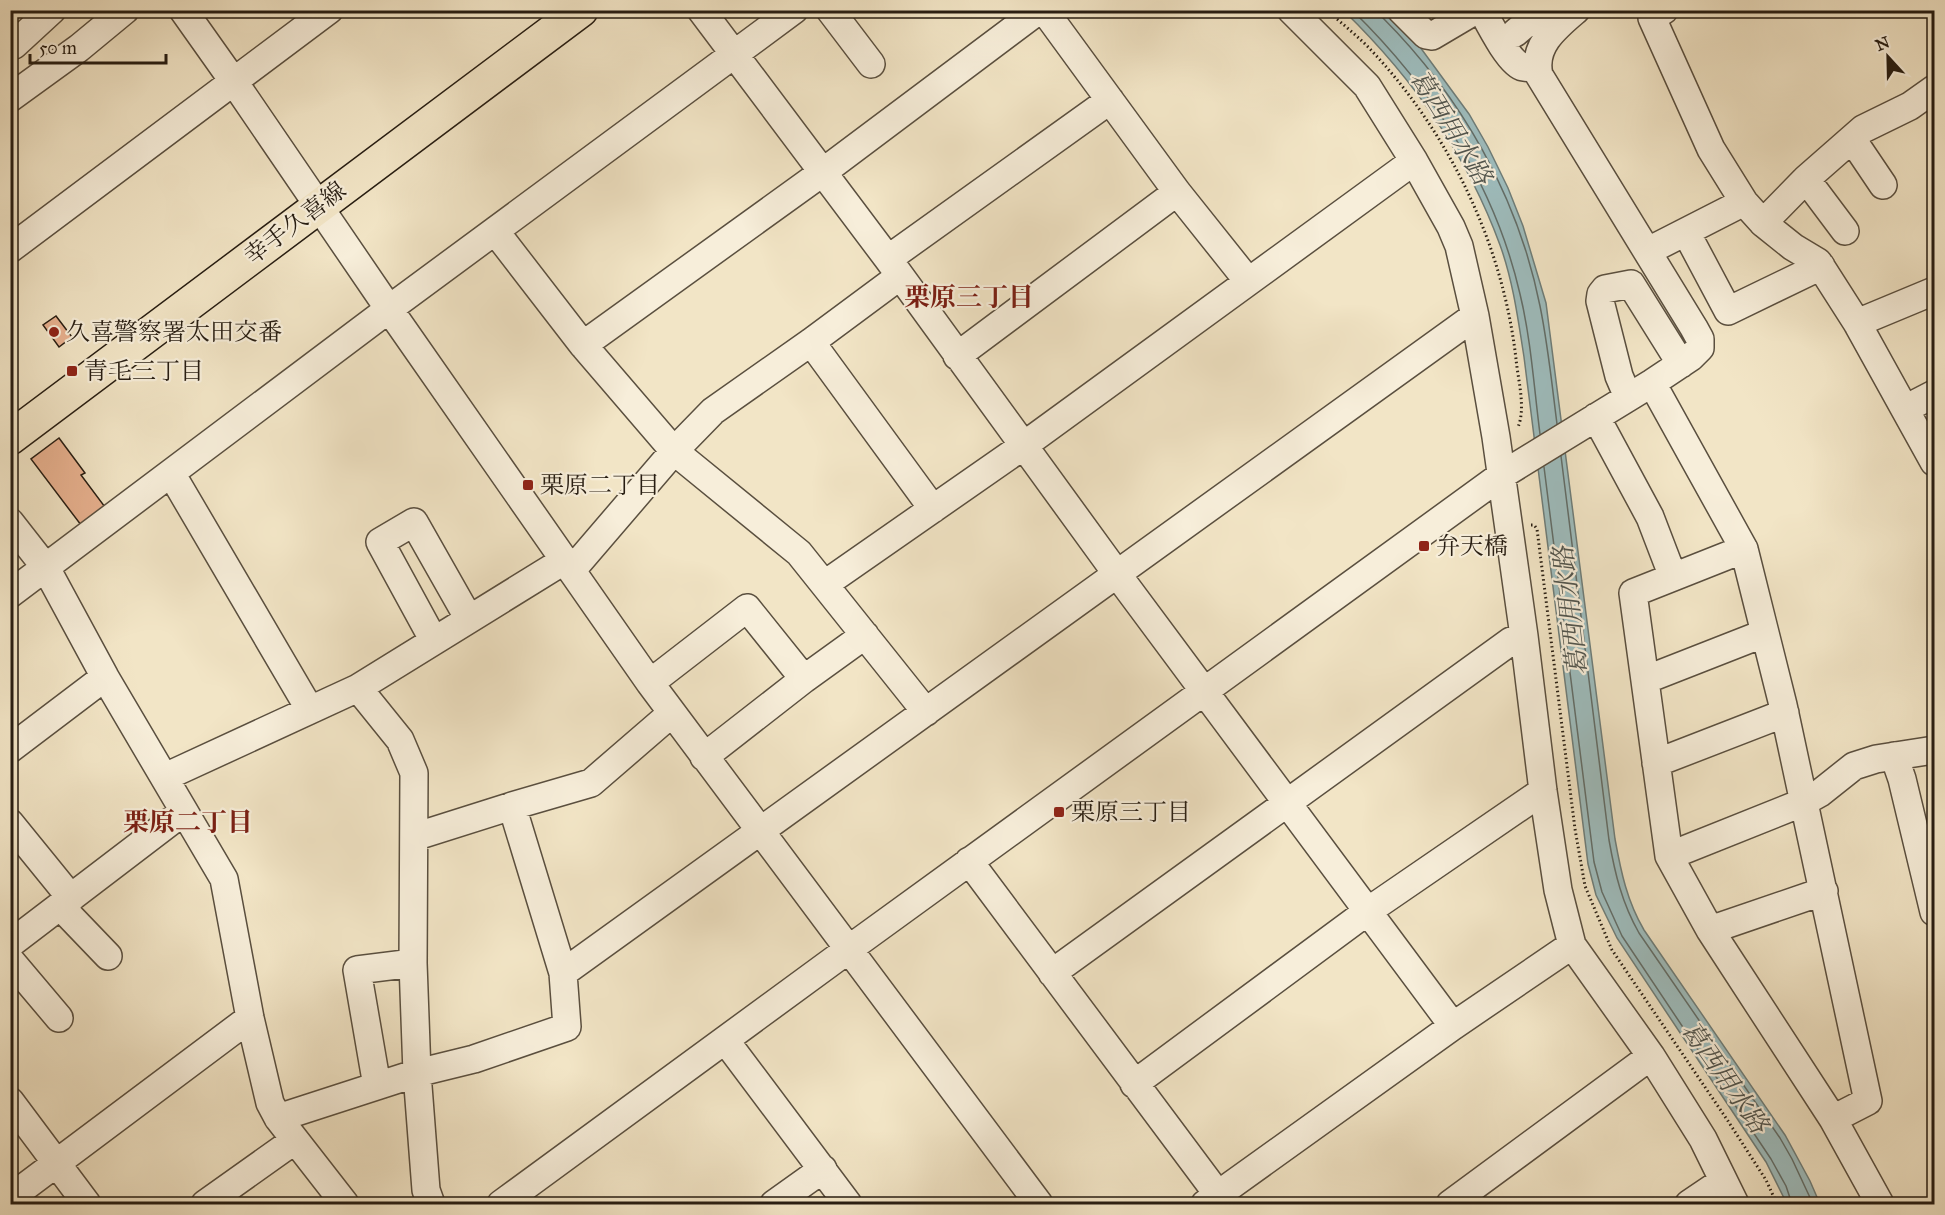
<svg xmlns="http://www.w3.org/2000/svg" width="1945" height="1215" font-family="'IM FELL Great Primer','Noto Serif JP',serif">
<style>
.water{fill:#9ebdbe;stroke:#6e7d79;stroke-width:1.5}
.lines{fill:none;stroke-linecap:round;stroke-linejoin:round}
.shore{stroke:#626d68;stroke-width:1.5}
.building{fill:#e8b18f;stroke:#271d12;stroke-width:1.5}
.minor-casing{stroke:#5a4f3f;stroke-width:30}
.major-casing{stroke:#271d12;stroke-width:36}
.path{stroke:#271d12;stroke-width:3;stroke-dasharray:1.5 3;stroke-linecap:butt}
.minor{stroke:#f7eeda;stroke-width:27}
.major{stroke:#f2e5c6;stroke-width:33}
.poi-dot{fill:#8f2418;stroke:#f7eeda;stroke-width:2}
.labels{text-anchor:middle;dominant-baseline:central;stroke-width:4.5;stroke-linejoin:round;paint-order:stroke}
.street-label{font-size:24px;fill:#271d12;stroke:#f7eeda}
.poi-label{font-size:24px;fill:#271d12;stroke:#f7eeda;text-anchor:start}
.water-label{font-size:26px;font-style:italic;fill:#51554e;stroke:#f7eeda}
.neighbourhood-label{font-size:26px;font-weight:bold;fill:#7a1f14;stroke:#f7eeda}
</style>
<rect width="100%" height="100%" fill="#f2e5c6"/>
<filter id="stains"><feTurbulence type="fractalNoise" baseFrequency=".00333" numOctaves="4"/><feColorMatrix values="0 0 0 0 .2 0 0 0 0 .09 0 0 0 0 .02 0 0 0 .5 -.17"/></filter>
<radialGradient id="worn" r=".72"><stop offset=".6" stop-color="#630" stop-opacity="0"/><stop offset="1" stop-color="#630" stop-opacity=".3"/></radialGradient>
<path class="water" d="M 1344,11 L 1384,11 L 1420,47 L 1469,114 L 1488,147 L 1508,188 L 1523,226 L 1546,303 L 1615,839 C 1621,872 1627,901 1644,930 L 1785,1135 L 1810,1181 L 1820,1204 L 1787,1204 L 1766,1162 L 1617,938 L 1596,895 L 1588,864 L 1524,357 C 1518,319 1513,281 1500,245 C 1467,155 1412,77 1344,11 Z"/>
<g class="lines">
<path class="shore" d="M 1352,10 C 1432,88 1495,185 1520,294 C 1531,339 1534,388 1540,434
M 1380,10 L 1382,17 C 1461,96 1518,196 1540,306 C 1548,345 1552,385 1557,424
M 1561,456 L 1609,840 C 1615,874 1622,903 1639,933 L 1780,1138 L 1792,1159 L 1813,1204
M 1544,467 L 1594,862 L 1602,892 L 1622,936 L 1771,1159 L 1786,1186 L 1792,1204"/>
</g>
<path class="building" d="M 56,316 L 72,337 L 59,347 L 43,325 Z
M 59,438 L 85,473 L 81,475 L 105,507 L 81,525 L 31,459 Z"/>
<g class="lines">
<g class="minor-casing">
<path id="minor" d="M 183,10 L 234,82 L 389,309 L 650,683 L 1039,1204
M 701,10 L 888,259 L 1117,574 L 1453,1026
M 830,10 L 871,64
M 1044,10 L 1177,192 L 1248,281
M 1291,10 L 1367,86 L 1414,161 L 1451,227 L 1459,246 L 1475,316 L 1496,437 L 1524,636 L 1543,791 L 1558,890 L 1572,945 L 1651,1056 L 1703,1139 L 1735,1204
M 1401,10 L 1426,35 L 1432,36 L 1476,10
M 1482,10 C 1489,23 1510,65 1523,67 C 1527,68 1533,67 1537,66
M 1664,10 L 1652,18 L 1711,149 L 1744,202 L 1763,223 L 1793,247 L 1818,262 L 1857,323 L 1934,462
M 1515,33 L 1542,10
M 14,45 L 52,10
M 10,98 L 79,48 L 125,10
M 1852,139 L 1883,185
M 1806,179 L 1845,231
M 1763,223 L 1806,179 L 1863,129 L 1910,106 L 1934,89
M 495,231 L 583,345 L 674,451 L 799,553 L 926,712
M 1686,232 L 1728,311 L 1821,266
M 10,249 L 329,10
M 1648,251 L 1744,202
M 888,259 L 1110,100
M 1857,323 L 1934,291
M 811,342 L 933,509
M 583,345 L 823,172 L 1039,10
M 957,356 L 1177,192
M 1652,383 L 1744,549 L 1783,705 L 1868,1101 L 1833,1119
M 1628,397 L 1619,376 L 1600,301 L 1601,294 L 1605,289 L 1631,284 L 1681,364
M 1905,409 L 1934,394
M 1596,417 L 1650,517 L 1673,577
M 171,473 L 310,710
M 10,522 L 46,568 L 105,677 L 224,879 L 250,1018 L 270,1103 L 278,1118 L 345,1204
M 1744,549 L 1633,593 L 1669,856 L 1710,930 L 1833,1119 L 1880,1204
M 572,570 L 674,451 L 713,411 L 811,342 L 900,276
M 825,584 L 1023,446 L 1414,161
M 10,594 L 389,309 L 794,10
M 434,641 L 380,542 L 414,522 L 469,619
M 1645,680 L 1765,633
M 650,683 L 747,608 L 804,679
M 358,688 L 400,740 L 414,773 L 413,963 L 417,1073 L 426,1190 L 431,1204
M 10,749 L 105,677
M 1894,756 L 1902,779 L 1934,912
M 704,757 L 804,679 L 865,635
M 1656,763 L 1785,713
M 165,777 L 358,688 L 565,560
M 512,806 L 563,973
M 10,823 L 71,898
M 414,837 L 512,806 L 591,783 L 672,713
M 1669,856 L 1804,802 L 1820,793 L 1854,766 L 1876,759 L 1934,750
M 969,861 L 1225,1204
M 60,906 L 108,956
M 1710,930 L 1824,891
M 10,944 L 183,812
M 10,960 L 59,1018
M 1052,973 L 1511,641 L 1524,636
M 725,1040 L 848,1204
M 1134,1084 L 1368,911 L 1543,791
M 377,1086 L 357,970 L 413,963
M 10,1101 L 87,1204
M 278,1118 L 417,1073 L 474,1059 L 567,1027 L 563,973 L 1475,316
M 10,1198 L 250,1018
M 205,1204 L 295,1140
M 501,1204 L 849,949 L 1502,475 L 1652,383 L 1691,357 L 1700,348 L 1700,339 L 1694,328 L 1539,75 C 1532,46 1556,27 1576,10
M 774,1204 L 823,1169
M 1205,1204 L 1453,1026 L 1572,945
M 1450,1204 L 1651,1056
M 1689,1204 L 1723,1181"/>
</g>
<g class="major-casing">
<path id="major" d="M 10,438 L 581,10"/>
</g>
<path class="path" d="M 1327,10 C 1342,24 1358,36 1371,50 C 1450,134 1503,245 1516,359 C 1518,380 1526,408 1518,427
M 1531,525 L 1534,525 L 1537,529 L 1575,829 L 1585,886 L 1612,950 L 1728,1121 L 1766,1180 L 1777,1204"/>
<use href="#minor" class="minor"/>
<use href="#major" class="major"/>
</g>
<g class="poi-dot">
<circle cx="54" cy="332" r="6"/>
<rect x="66" y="365" width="12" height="12" rx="3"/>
<rect x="522" y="479" width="12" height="12" rx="3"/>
<rect x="1418" y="540" width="12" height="12" rx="3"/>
<rect x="1053" y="806" width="12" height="12" rx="3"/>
</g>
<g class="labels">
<g class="street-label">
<text transform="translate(295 223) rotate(-37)">幸手久喜線</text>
</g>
<g class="poi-label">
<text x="66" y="332">久喜警察署太田交番</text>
<text x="84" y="371">青毛三丁目</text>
<text x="540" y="485">栗原二丁目</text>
<text x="1436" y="546">弁天橋</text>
<text x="1071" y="812">栗原三丁目</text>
</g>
<g class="water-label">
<text transform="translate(1451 127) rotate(58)">葛西用水路</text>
<text transform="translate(1570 611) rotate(-97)">葛西用水路</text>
<text transform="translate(1725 1077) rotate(55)">葛西用水路</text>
</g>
<g class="neighbourhood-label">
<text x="969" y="297">栗原三丁目</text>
<text x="188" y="822">栗原二丁目</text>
</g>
</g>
<rect width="1945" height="1215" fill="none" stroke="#f2e5c6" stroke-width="36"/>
<rect x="12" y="12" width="1921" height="1191" fill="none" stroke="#271d12" stroke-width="3"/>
<rect x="18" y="18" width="1909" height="1179" fill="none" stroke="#271d12" stroke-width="1.5"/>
<g transform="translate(1888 57) rotate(338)" stroke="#f7eeda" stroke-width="4.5" paint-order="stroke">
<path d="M0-4.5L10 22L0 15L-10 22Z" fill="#271d12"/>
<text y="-9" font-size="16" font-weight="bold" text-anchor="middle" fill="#271d12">N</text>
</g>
<path d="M30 54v9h136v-9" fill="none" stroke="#271d12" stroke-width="3"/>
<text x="39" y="54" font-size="18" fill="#271d12" stroke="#f7eeda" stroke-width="4.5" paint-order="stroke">50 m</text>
<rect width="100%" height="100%" filter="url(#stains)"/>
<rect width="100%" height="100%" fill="url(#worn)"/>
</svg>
